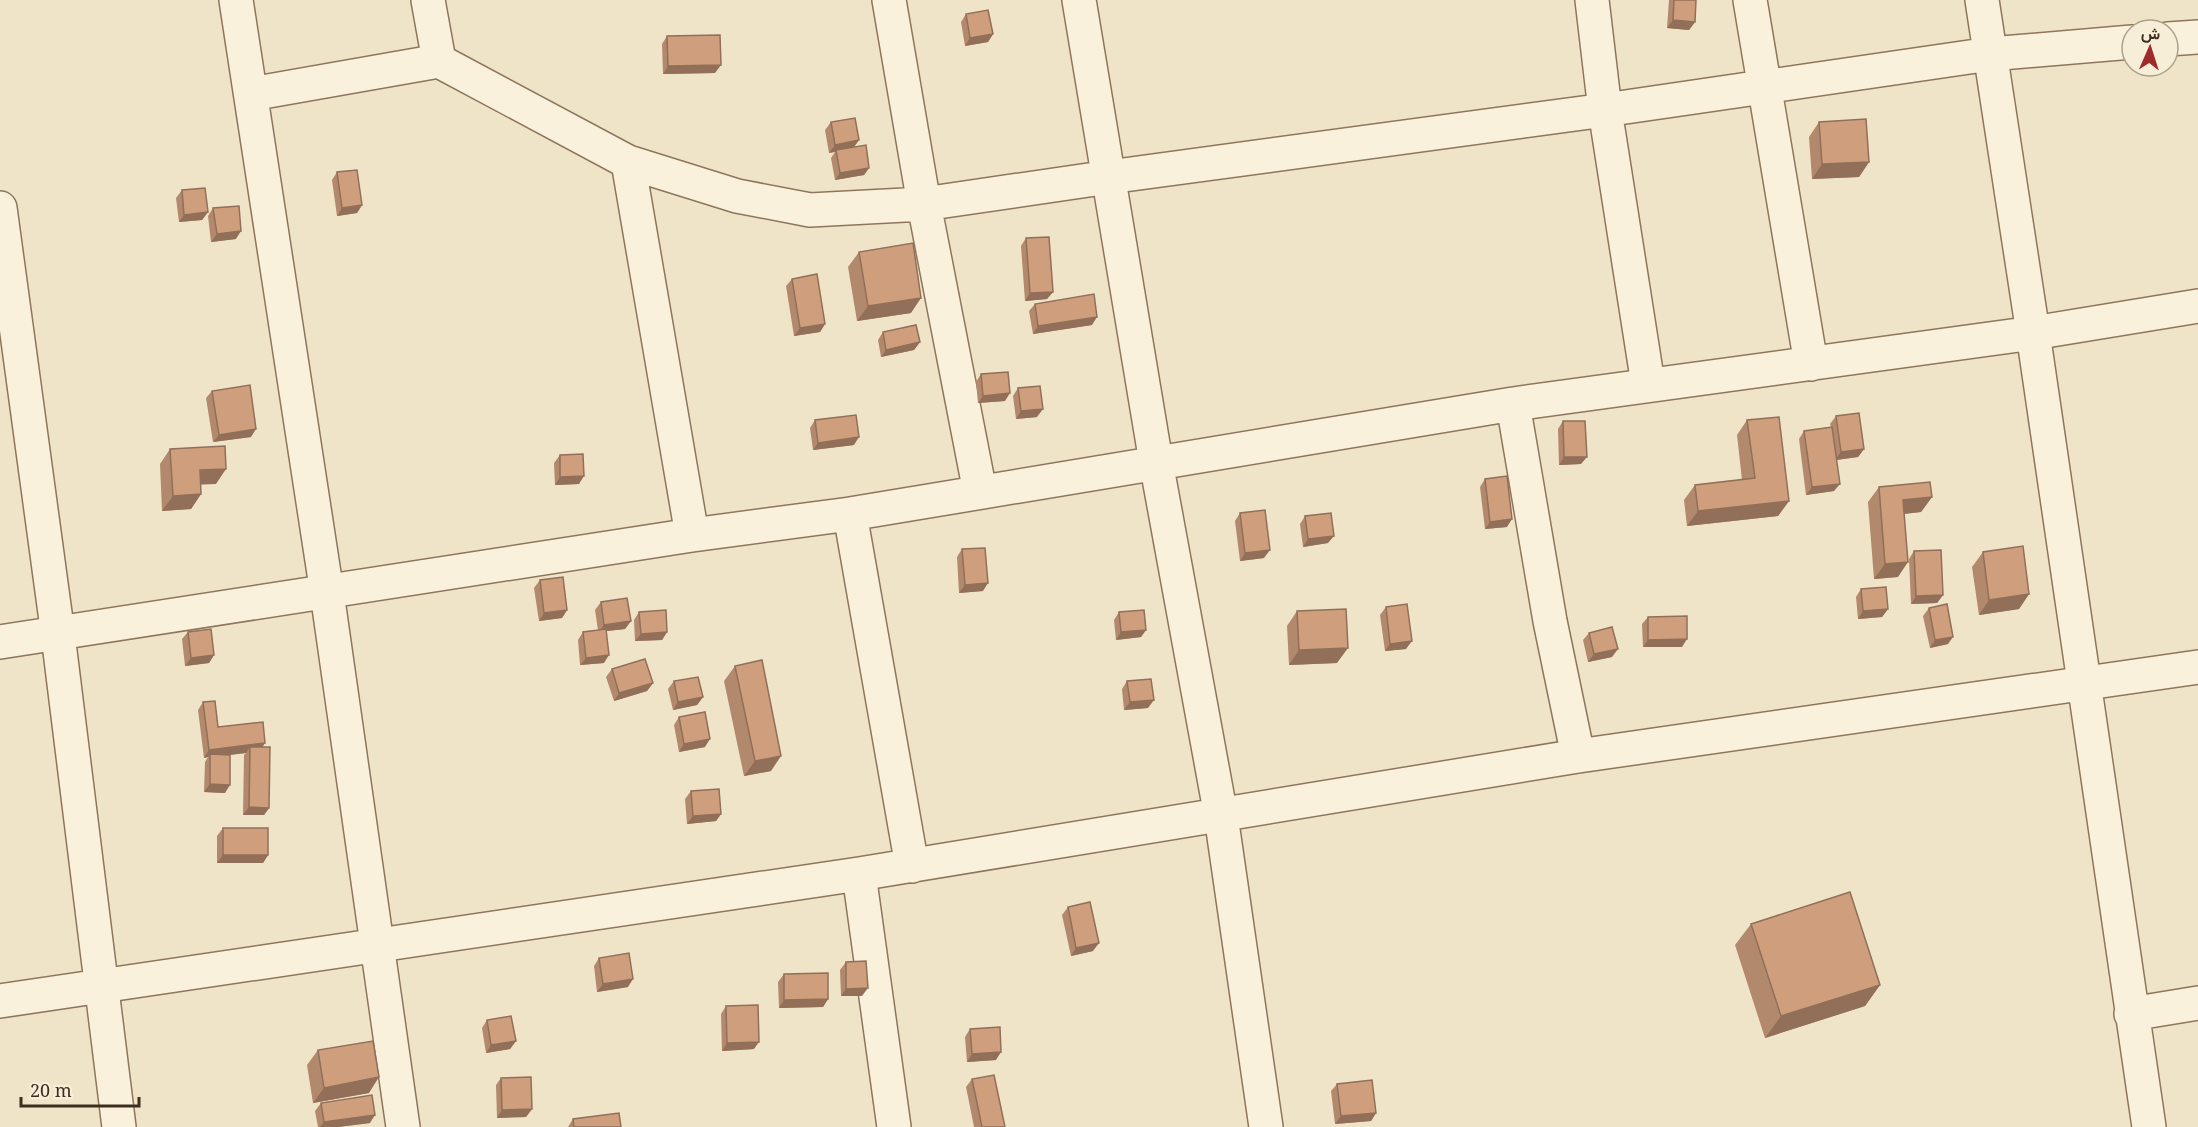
<svg xmlns="http://www.w3.org/2000/svg" width="2198" height="1127" font-family="'Noto Serif',Vazirmatn,serif">
<style>
.lines{fill:none;stroke-linecap:round;stroke-linejoin:round}
.street-casing{stroke:#8d765c;stroke-width:36}
.street{stroke:#faf1dc;stroke-width:33}
.wall{fill:#b2896c}
.shaded-wall{fill:#916f58}
.building{fill:#cf9f7d;stroke:#916f58;stroke-width:1.5}
</style>
<rect width="100%" height="100%" fill="#f0e4c8"/>
<g class="lines">
<g class="street-casing">
<path id="street" d="M 236,0 L 327,593 L 403,1127
M 428,0 L 439,61
M 889,0 L 924,204 L 980,492
M 1079,0 L 1156,462 L 1221,816 L 1266,1127
M 1592,0 L 1605,110 L 1648,384
M 1750,0 L 1811,364
M 1982,0 L 2033,333 L 2149,1127
M 2168,39 L 2198,37
M 251,94 L 439,61 L 628,162 L 692,535
M 628,162 L 737,196 L 810,210 L 924,204 L 1109,177 L 1605,110 L 1990,54 L 2132,42
M 0,208 L 58,635 L 119,1127
M 1513,404 L 1550,621 L 1578,756
M 850,514 L 912,866
M 0,642 L 692,535 L 850,514 L 1513,404 L 2033,333 L 2198,306
M 859,874 L 894,1127
M 0,1001 L 859,874 L 1578,756 L 2198,667
M 2131,1014 L 2198,1003"/>
</g>
<use href="#street" class="street"/>
</g>
<path class="wall" d="M 1669,0 L 1696,0 L 1695,22 L 1689,30 L 1667,28 Z
M 966,14 L 993,34 L 988,42 L 965,46 L 961,22 Z
M 667,36 L 715,73 L 663,74 L 662,44 Z
M 831,122 L 859,140 L 854,147 L 869,168 L 864,175 L 835,180 L 831,158 L 835,152 L 829,153 L 825,130 Z
M 1819,122 L 1869,162 L 1859,177 L 1812,179 L 1809,137 Z
M 337,172 L 362,205 L 357,213 L 337,216 L 332,180 Z
M 182,190 L 208,212 L 202,220 L 179,222 L 176,198 Z
M 213,208 L 236,239 L 211,242 L 208,216 Z
M 1026,238 L 1053,292 L 1047,299 L 1025,301 L 1021,246 Z
M 859,252 L 911,313 L 857,321 L 848,267 Z
M 792,279 L 825,324 L 820,332 L 794,336 L 786,286 Z
M 1035,304 L 1092,325 L 1033,334 L 1029,311 Z
M 883,332 L 920,342 L 914,350 L 881,357 L 878,340 Z
M 981,374 L 1005,401 L 978,403 L 976,382 Z
M 1018,388 L 1037,417 L 1016,419 L 1013,396 Z
M 212,391 L 251,437 L 213,442 L 206,398 Z
M 1836,416 L 1864,449 L 1858,457 L 1837,460 L 1834,491 L 1806,495 L 1799,439 L 1804,431 L 1831,427 L 1830,424 Z
M 815,420 L 854,445 L 813,450 L 810,428 Z
M 1747,420 L 1789,501 L 1778,516 L 1687,526 L 1684,500 L 1695,485 L 1742,480 L 1737,435 Z
M 1563,421 L 1581,464 L 1559,465 L 1558,429 Z
M 170,449 L 216,484 L 201,484 L 201,494 L 191,509 L 162,511 L 160,464 Z
M 560,455 L 579,484 L 555,485 L 554,463 Z
M 1485,479 L 1507,527 L 1485,529 L 1480,487 Z
M 1879,487 L 1932,497 L 1921,512 L 1904,514 L 1898,577 L 1874,579 L 1868,502 Z
M 1240,513 L 1264,558 L 1240,561 L 1235,521 Z
M 1305,516 L 1328,543 L 1303,547 L 1300,524 Z
M 962,549 L 983,591 L 959,593 L 957,557 Z
M 1914,551 L 1943,595 L 1937,603 L 1911,604 L 1909,559 Z
M 1983,552 L 2029,594 L 2019,609 L 1979,615 L 1972,567 Z
M 540,580 L 567,610 L 562,618 L 539,621 L 534,588 Z
M 1861,589 L 1888,609 L 1882,617 L 1858,619 L 1856,597 Z
M 601,602 L 631,621 L 625,629 L 606,631 L 604,663 L 580,665 L 578,640 L 583,632 L 598,630 L 595,610 Z
M 1386,607 L 1406,649 L 1385,651 L 1380,615 Z
M 1929,608 L 1948,644 L 1930,648 L 1923,616 Z
M 1297,611 L 1337,663 L 1289,665 L 1287,626 Z
M 639,612 L 667,632 L 662,640 L 635,641 L 634,620 Z
M 1119,612 L 1146,630 L 1141,637 L 1116,640 L 1114,620 Z
M 1648,617 L 1682,647 L 1643,647 L 1642,624 Z
M 188,632 L 214,655 L 209,663 L 185,666 L 182,639 Z
M 1589,633 L 1612,657 L 1588,662 L 1583,640 Z
M 735,666 L 771,771 L 744,776 L 724,681 Z
M 612,669 L 653,683 L 647,691 L 614,701 L 606,677 Z
M 674,681 L 703,697 L 697,705 L 673,710 L 668,689 Z
M 1127,681 L 1148,708 L 1124,710 L 1122,689 Z
M 203,702 L 218,727 L 263,747 L 269,808 L 264,815 L 243,815 L 244,755 L 246,753 L 230,755 L 225,793 L 204,792 L 205,762 L 208,757 L 204,758 L 198,710 Z
M 679,717 L 705,747 L 679,752 L 674,725 Z
M 691,791 L 721,814 L 716,821 L 687,824 L 685,799 Z
M 223,828 L 268,855 L 263,863 L 217,863 L 217,836 Z
M 1068,907 L 1093,951 L 1071,956 L 1062,915 Z
M 1751,924 L 1880,985 L 1865,1006 L 1765,1038 L 1735,945 Z
M 599,958 L 628,987 L 597,992 L 594,966 Z
M 846,962 L 862,996 L 841,996 L 840,970 Z
M 784,974 L 828,999 L 823,1007 L 779,1008 L 778,982 Z
M 726,1006 L 754,1049 L 722,1051 L 721,1014 Z
M 487,1020 L 516,1041 L 510,1049 L 486,1053 L 482,1028 Z
M 970,1029 L 996,1060 L 967,1062 L 965,1037 Z
M 318,1050 L 369,1093 L 313,1103 L 307,1065 Z
M 501,1078 L 532,1109 L 526,1117 L 497,1118 L 496,1085 Z
M 972,1079 L 1005,1127 L 974,1127 L 966,1087 Z
M 1337,1084 L 1376,1113 L 1371,1121 L 1335,1124 L 1331,1091 Z
M 321,1103 L 370,1123 L 338,1127 L 318,1127 L 315,1111 Z
M 573,1119 L 621,1127 L 568,1127 Z"/>
<path class="shaded-wall" d="M 1673,20 L 1695,22 L 1689,30 L 1667,28 Z
M 993,34 L 988,42 L 965,46 L 970,38 Z
M 721,65 L 715,73 L 663,74 L 668,66 Z
M 859,140 L 853,148 L 829,153 L 835,145 Z
M 1869,162 L 1859,177 L 1812,179 L 1822,164 Z
M 869,168 L 864,175 L 835,180 L 840,173 Z
M 362,205 L 357,213 L 337,216 L 342,208 Z
M 208,212 L 202,220 L 179,222 L 184,215 Z
M 241,231 L 236,239 L 211,242 L 217,234 Z
M 1053,292 L 1047,299 L 1025,301 L 1030,293 Z
M 921,298 L 911,313 L 857,321 L 868,306 Z
M 1097,317 L 1092,325 L 1033,334 L 1038,326 Z
M 825,324 L 820,332 L 794,336 L 800,328 Z
M 920,342 L 914,350 L 881,357 L 886,350 Z
M 1010,393 L 1005,401 L 978,403 L 983,396 Z
M 1043,409 L 1037,417 L 1016,419 L 1021,411 Z
M 256,429 L 251,437 L 213,442 L 219,435 Z
M 859,437 L 854,445 L 813,450 L 818,443 Z
M 1864,449 L 1858,457 L 1835,460 L 1841,452 Z
M 1564,457 L 1587,457 L 1581,464 L 1559,465 Z
M 226,469 L 216,484 L 190,485 L 200,470 Z
M 584,476 L 579,484 L 555,485 L 560,477 Z
M 1840,484 L 1834,491 L 1806,495 L 1812,487 Z
M 201,494 L 191,509 L 162,511 L 173,496 Z
M 1932,497 L 1921,512 L 1893,515 L 1903,500 Z
M 1789,501 L 1778,516 L 1687,526 L 1698,511 Z
M 1512,519 L 1507,527 L 1485,529 L 1490,522 Z
M 1334,536 L 1328,543 L 1303,547 L 1308,539 Z
M 1270,550 L 1264,558 L 1240,561 L 1245,553 Z
M 1908,562 L 1898,577 L 1874,579 L 1885,564 Z
M 988,583 L 983,591 L 959,593 L 965,585 Z
M 2029,594 L 2019,609 L 1979,615 L 1989,600 Z
M 1943,595 L 1937,603 L 1911,604 L 1916,596 Z
M 1888,609 L 1882,617 L 1858,619 L 1863,611 Z
M 567,610 L 562,618 L 539,621 L 544,613 Z
M 631,621 L 625,629 L 599,632 L 604,625 Z
M 1146,630 L 1141,637 L 1116,640 L 1121,632 Z
M 667,632 L 662,640 L 635,641 L 641,634 Z
M 1953,637 L 1948,644 L 1930,648 L 1935,640 Z
M 1687,639 L 1682,647 L 1643,647 L 1648,640 Z
M 1412,641 L 1406,649 L 1385,651 L 1390,644 Z
M 1348,648 L 1337,663 L 1289,665 L 1299,650 Z
M 1618,649 L 1612,657 L 1588,662 L 1594,654 Z
M 214,655 L 209,663 L 185,666 L 191,658 Z
M 609,655 L 604,663 L 580,665 L 586,658 Z
M 653,683 L 647,691 L 614,701 L 619,693 Z
M 703,697 L 697,705 L 673,710 L 678,702 Z
M 1154,700 L 1148,708 L 1124,710 L 1130,702 Z
M 710,739 L 705,747 L 679,752 L 684,744 Z
M 265,743 L 260,751 L 250,747 L 246,753 L 210,757 L 210,754 L 208,757 L 204,758 L 209,750 Z
M 781,756 L 771,771 L 744,776 L 755,761 Z
M 210,784 L 230,785 L 225,793 L 204,792 Z
M 249,807 L 269,808 L 264,815 L 243,815 Z
M 721,814 L 716,821 L 687,824 L 693,816 Z
M 223,855 L 268,855 L 263,863 L 217,863 Z
M 1099,943 L 1093,951 L 1071,956 L 1076,948 Z
M 633,979 L 628,987 L 597,992 L 603,984 Z
M 1880,985 L 1865,1006 L 1765,1038 L 1781,1016 Z
M 868,988 L 862,996 L 841,996 L 846,989 Z
M 828,999 L 823,1007 L 779,1008 L 784,1000 Z
M 516,1041 L 510,1049 L 486,1053 L 491,1045 Z
M 759,1042 L 754,1049 L 722,1051 L 727,1043 Z
M 1001,1052 L 996,1060 L 967,1062 L 972,1054 Z
M 379,1077 L 369,1093 L 313,1103 L 324,1088 Z
M 532,1109 L 526,1117 L 497,1118 L 502,1110 Z
M 1376,1113 L 1371,1121 L 1335,1124 L 1341,1116 Z
M 375,1115 L 370,1123 L 338,1127 L 320,1127 L 324,1122 Z"/>
<path class="building" d="M 1674,0 L 1696,0 L 1695,22 L 1673,20 Z
M 988,10 L 993,34 L 970,38 L 966,14 Z
M 720,35 L 721,65 L 668,66 L 667,36 Z
M 855,118 L 859,140 L 835,145 L 831,122 Z
M 1866,119 L 1869,162 L 1822,164 L 1819,122 Z
M 866,145 L 869,168 L 840,173 L 836,150 Z
M 357,170 L 362,205 L 342,208 L 337,172 Z
M 205,188 L 208,212 L 184,215 L 182,190 Z
M 239,206 L 241,231 L 217,234 L 213,208 Z
M 1049,237 L 1053,292 L 1030,293 L 1026,238 Z
M 913,243 L 921,298 L 868,306 L 859,252 Z
M 817,274 L 825,324 L 800,328 L 792,279 Z
M 1094,294 L 1097,317 L 1038,326 L 1035,304 Z
M 916,325 L 920,342 L 886,350 L 883,332 Z
M 1008,372 L 1010,393 L 983,396 L 981,374 Z
M 250,385 L 256,429 L 219,435 L 212,391 Z
M 1040,386 L 1043,409 L 1021,411 L 1018,388 Z
M 1859,413 L 1864,449 L 1841,452 L 1836,416 Z
M 856,415 L 859,437 L 818,443 L 815,420 Z
M 1779,417 L 1789,501 L 1698,511 L 1695,485 L 1755,478 L 1747,420 Z
M 1563,421 L 1585,421 L 1587,457 L 1564,457 Z
M 1832,427 L 1840,484 L 1812,487 L 1804,431 Z
M 225,446 L 226,469 L 200,470 L 201,494 L 173,496 L 170,449 Z
M 583,454 L 584,476 L 560,477 L 560,455 Z
M 1507,476 L 1512,519 L 1490,522 L 1485,479 Z
M 1930,482 L 1932,497 L 1903,500 L 1908,562 L 1885,564 L 1879,487 Z
M 1265,510 L 1270,550 L 1245,553 L 1240,513 Z
M 1331,513 L 1334,536 L 1308,539 L 1305,516 Z
M 2023,546 L 2029,594 L 1989,600 L 1983,552 Z
M 985,548 L 988,583 L 965,585 L 962,549 Z
M 1941,550 L 1943,595 L 1916,596 L 1914,551 Z
M 563,577 L 567,610 L 544,613 L 540,580 Z
M 1886,587 L 1888,609 L 1863,611 L 1861,589 Z
M 627,598 L 631,621 L 604,625 L 601,602 Z
M 1407,604 L 1412,641 L 1390,644 L 1386,607 Z
M 1947,604 L 1953,637 L 1935,640 L 1929,608 Z
M 1346,609 L 1348,648 L 1299,650 L 1297,611 Z
M 666,610 L 667,632 L 641,634 L 639,612 Z
M 1144,610 L 1146,630 L 1121,632 L 1119,612 Z
M 1687,616 L 1687,639 L 1648,640 L 1648,617 Z
M 1612,627 L 1618,649 L 1594,654 L 1589,633 Z
M 211,629 L 214,655 L 191,658 L 188,632 Z
M 606,629 L 609,655 L 586,658 L 583,632 Z
M 645,659 L 653,683 L 619,693 L 612,669 Z
M 762,660 L 781,756 L 755,761 L 735,666 Z
M 698,677 L 703,697 L 678,702 L 674,681 Z
M 1151,679 L 1154,700 L 1130,702 L 1127,681 Z
M 215,701 L 218,727 L 263,722 L 265,743 L 209,750 L 203,702 Z
M 705,712 L 710,739 L 684,744 L 679,717 Z
M 250,747 L 270,747 L 269,808 L 249,807 Z
M 210,754 L 230,755 L 230,785 L 210,784 Z
M 719,789 L 721,814 L 693,816 L 691,791 Z
M 223,828 L 268,828 L 268,855 L 223,855 Z
M 1850,892 L 1880,985 L 1781,1016 L 1751,924 Z
M 1090,902 L 1099,943 L 1076,948 L 1068,907 Z
M 629,953 L 633,979 L 603,984 L 599,958 Z
M 866,961 L 868,988 L 846,989 L 846,962 Z
M 828,973 L 828,999 L 784,1000 L 784,974 Z
M 758,1005 L 759,1042 L 727,1043 L 726,1006 Z
M 511,1016 L 516,1041 L 491,1045 L 487,1020 Z
M 1000,1027 L 1001,1052 L 972,1054 L 970,1029 Z
M 373,1041 L 379,1077 L 324,1088 L 318,1050 Z
M 994,1075 L 1005,1127 L 982,1127 L 972,1079 Z
M 531,1077 L 532,1109 L 502,1110 L 501,1078 Z
M 1372,1080 L 1376,1113 L 1341,1116 L 1337,1084 Z
M 372,1095 L 375,1115 L 324,1122 L 321,1103 Z
M 619,1113 L 621,1127 L 574,1127 L 573,1119 Z"/>
<g transform="translate(2150 48) rotate(3)"><circle r="28" fill="#f7eed8" stroke="#ada18e" stroke-width="1.5"/>
<path d="M0-4.5L10 22L0 15L-10 22Z" fill="#9e2a2b"/>
<text y="-9" font-size="16" font-weight="bold" text-anchor="middle" fill="#3d2e20">ش</text>
</g>
<path d="M21 1097v9h118v-9" fill="none" stroke="#3d2e20" stroke-width="3"/>
<text x="30" y="1097" font-size="18" fill="#3d2e20" stroke="#f7eed8" stroke-width="4.5" paint-order="stroke">20 m</text>
</svg>
